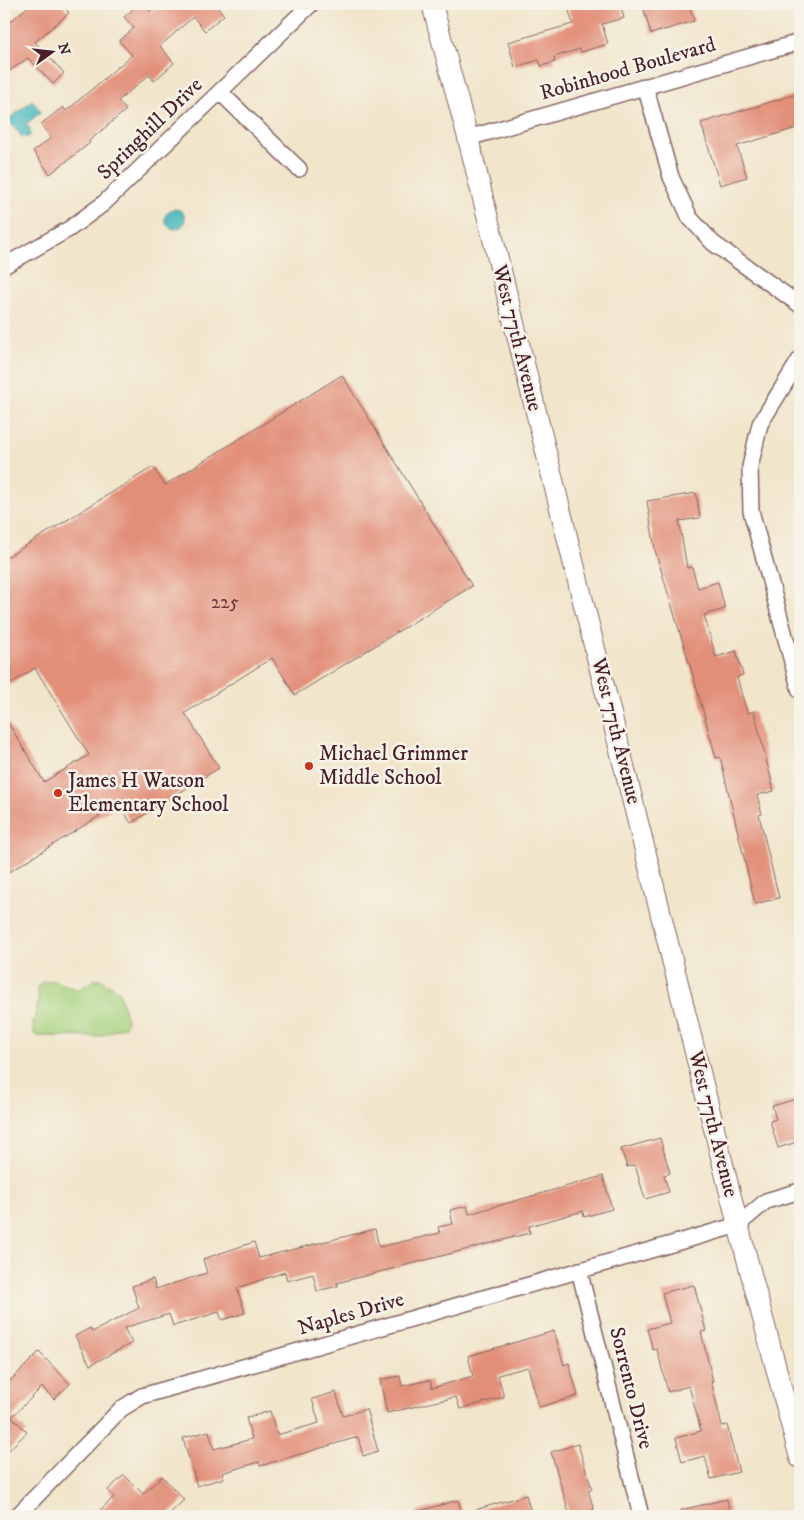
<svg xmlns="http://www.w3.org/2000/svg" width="804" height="1520" font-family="'IM FELL DW Pica',serif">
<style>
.green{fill:#a6d27e;stroke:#787854}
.water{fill:#48b8be;stroke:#496c74}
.building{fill:#e28f79}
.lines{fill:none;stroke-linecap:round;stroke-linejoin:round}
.street-casing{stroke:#846463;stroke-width:18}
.secondary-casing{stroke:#846463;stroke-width:22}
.street{stroke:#fff;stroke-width:15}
.secondary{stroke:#fff;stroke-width:20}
.poi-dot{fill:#c8321e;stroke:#f7f3e8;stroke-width:2}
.labels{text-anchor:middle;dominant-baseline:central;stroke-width:5;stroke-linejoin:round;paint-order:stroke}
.number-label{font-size:19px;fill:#703b3e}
.street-label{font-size:21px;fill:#4a1f2b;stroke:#f7f3e8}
.poi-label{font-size:21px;fill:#4a1f2b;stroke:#f7f3e8;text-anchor:start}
</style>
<rect width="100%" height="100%" fill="#f7f3e8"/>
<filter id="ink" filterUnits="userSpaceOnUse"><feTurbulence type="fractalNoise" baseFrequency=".02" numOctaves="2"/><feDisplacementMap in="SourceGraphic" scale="10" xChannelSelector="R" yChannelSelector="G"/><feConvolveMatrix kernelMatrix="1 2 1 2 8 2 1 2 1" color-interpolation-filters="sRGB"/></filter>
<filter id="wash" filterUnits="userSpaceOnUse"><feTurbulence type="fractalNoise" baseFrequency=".0096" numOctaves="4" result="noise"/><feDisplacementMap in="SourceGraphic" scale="20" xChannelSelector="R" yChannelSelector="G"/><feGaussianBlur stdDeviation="1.12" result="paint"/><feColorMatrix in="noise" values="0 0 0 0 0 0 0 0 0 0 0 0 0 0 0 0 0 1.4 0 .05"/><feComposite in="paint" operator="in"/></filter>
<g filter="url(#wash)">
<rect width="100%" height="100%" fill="#f1e5ca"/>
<path class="green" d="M 96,979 L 100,979 L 119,991 L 127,1020 L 125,1026 L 98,1037 L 37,1036 L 34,1034 L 33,1023 L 38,1004 L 38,986 C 48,974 66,986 78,990 Z"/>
<path class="water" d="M 32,100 L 41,112 L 26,124 L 31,130 L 29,132 L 31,135 L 26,138 L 24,136 L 22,137 L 8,120 Z
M165 219a10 10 0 1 1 20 0a10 10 0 1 1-20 0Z"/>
<g id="blocks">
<path class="building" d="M 31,4 L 62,4 L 69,13 L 35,42 L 64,73 L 53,84 L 28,58 L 4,75 L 4,27 Z
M 139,4 L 143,4 L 150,12 L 159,4 L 214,4 L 224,15 L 205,31 L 193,17 L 160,46 L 174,63 L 154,81 L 149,75 L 118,101 L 126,110 L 89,141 L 90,143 L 50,174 L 33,151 L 51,138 L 41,124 L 63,107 L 66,111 L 132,55 L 119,41 L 134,28 L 124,17 Z
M 584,4 L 620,4 L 624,18 L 602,24 L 608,44 L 581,52 L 580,49 L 554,57 L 555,62 L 541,66 L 539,60 L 515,67 L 508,42 L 573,24 L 568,8 Z
M 652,4 L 689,4 L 694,21 L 651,34 L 643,7 Z
M 800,93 L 800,127 L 737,146 L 747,177 L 720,185 L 701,123 Z
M 342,375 L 472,586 L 295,695 L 272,658 L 185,713 L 219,768 L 131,823 L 119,804 L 4,875 L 4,716 L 44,782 L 89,755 L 35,668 L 4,688 L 4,559 L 153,467 L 165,485 Z
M 696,493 L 700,518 L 679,521 L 687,568 L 692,567 L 698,588 L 718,582 L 725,609 L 704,615 L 716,657 L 736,651 L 743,675 L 737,677 L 747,713 L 754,711 L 774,791 L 757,795 L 762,814 L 759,815 L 779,898 L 755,904 L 720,757 L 716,758 L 697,689 L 655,550 L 647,501 Z
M 800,1098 L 800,1141 L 778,1148 L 770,1121 L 776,1119 L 772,1106 Z
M 660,1138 L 670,1173 L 664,1175 L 669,1192 L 645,1199 L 635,1165 L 627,1167 L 621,1149 Z
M 603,1176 L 612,1209 L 584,1217 L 583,1211 L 529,1226 L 530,1233 L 337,1283 L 338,1286 L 317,1291 L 313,1274 L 287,1281 L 285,1272 L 237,1288 L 245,1313 L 222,1320 L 219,1312 L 173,1326 L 169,1314 L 124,1328 L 132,1343 L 90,1365 L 75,1336 L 90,1328 L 92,1332 L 139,1308 L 132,1286 L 153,1279 L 156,1289 L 207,1273 L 203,1259 L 254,1242 L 259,1258 L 375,1229 L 379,1247 L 440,1233 L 438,1227 L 453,1224 L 450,1210 L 467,1206 L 469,1214 Z
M 694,1285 L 706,1331 L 701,1332 L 713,1381 L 711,1381 L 722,1426 L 727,1425 L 739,1472 L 711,1479 L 705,1456 L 682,1462 L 676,1438 L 701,1431 L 689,1386 L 668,1392 L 657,1349 L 653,1350 L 647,1329 L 670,1323 L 662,1293 Z
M 554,1331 L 564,1365 L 569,1363 L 578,1396 L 539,1407 L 528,1367 L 498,1375 L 504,1397 L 460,1409 L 456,1397 L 387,1413 L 380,1380 L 400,1376 L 402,1386 L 430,1380 L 432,1388 L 473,1376 L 468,1356 Z
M 39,1352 L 70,1384 L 54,1399 L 42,1387 L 12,1417 L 27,1432 L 4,1455 L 4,1387 Z
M 336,1392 L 343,1416 L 366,1409 L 378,1451 L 363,1456 L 358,1437 L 260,1466 L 259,1462 L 222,1473 L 224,1478 L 197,1486 L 183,1438 L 209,1431 L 214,1449 L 252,1439 L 246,1418 L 270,1411 L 277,1435 L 319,1423 L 312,1399 Z
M 578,1444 L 592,1489 L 588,1490 L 594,1510 L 570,1516 L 551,1452 Z
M 124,1475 L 143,1494 L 162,1476 L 184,1500 L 167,1516 L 94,1516 L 114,1497 L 108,1490 Z
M 526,1495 L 532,1516 L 468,1516 L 468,1512 Z
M 727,1499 L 730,1516 L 681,1516 L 681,1510 Z
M 458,1500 L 463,1516 L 416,1516 L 416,1512 Z"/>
</g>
</g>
<g filter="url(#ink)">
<use href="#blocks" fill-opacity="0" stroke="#846463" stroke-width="1"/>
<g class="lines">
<g class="street-casing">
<path id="street" d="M 645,86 L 671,177 L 690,218 L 713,243 L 800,305
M 220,92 L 299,169
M 468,138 L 800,42
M 4,266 L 69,229 L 103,204 L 311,4
M 800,359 L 760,424 L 750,467 L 751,511 L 800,691
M 579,1270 L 641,1516
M 17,1516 L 121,1409 L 142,1396 L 738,1225 L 766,1201 L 800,1191"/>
</g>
<g class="secondary-casing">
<path id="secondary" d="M 432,4 L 468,138 L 738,1225 L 800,1458"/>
</g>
<use href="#street" class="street"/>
<use href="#secondary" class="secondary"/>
</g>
</g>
<g class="poi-dot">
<circle cx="309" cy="766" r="5"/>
<circle cx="58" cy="793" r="5"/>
</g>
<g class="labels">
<g class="number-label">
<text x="225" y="602">225</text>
</g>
<g class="street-label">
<text transform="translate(628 69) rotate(-16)">Robinhood Boulevard</text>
<text transform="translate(150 129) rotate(-44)">Springhill Drive</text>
<text transform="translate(517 338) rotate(76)">West 77th Avenue</text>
<text transform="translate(616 731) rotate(76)">West 77th Avenue</text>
<text transform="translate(713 1124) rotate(76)">West 77th Avenue</text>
<text transform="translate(351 1314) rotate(-16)">Naples Drive</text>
<text transform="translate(631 1388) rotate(76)">Sorrento Drive</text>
</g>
<g class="poi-label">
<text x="319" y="754">Michael Grimmer<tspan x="319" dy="24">Middle School</tspan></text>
<text x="68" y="781">James H Watson<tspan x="68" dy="24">Elementary School</tspan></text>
</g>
</g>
<rect width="804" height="1520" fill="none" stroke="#f7f3e8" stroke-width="20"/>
<g transform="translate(52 52) rotate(75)" stroke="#f7f3e8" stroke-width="4" paint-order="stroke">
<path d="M0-4L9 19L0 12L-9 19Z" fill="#4a1f2b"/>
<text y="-8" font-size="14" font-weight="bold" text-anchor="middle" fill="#4a1f2b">N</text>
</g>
</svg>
